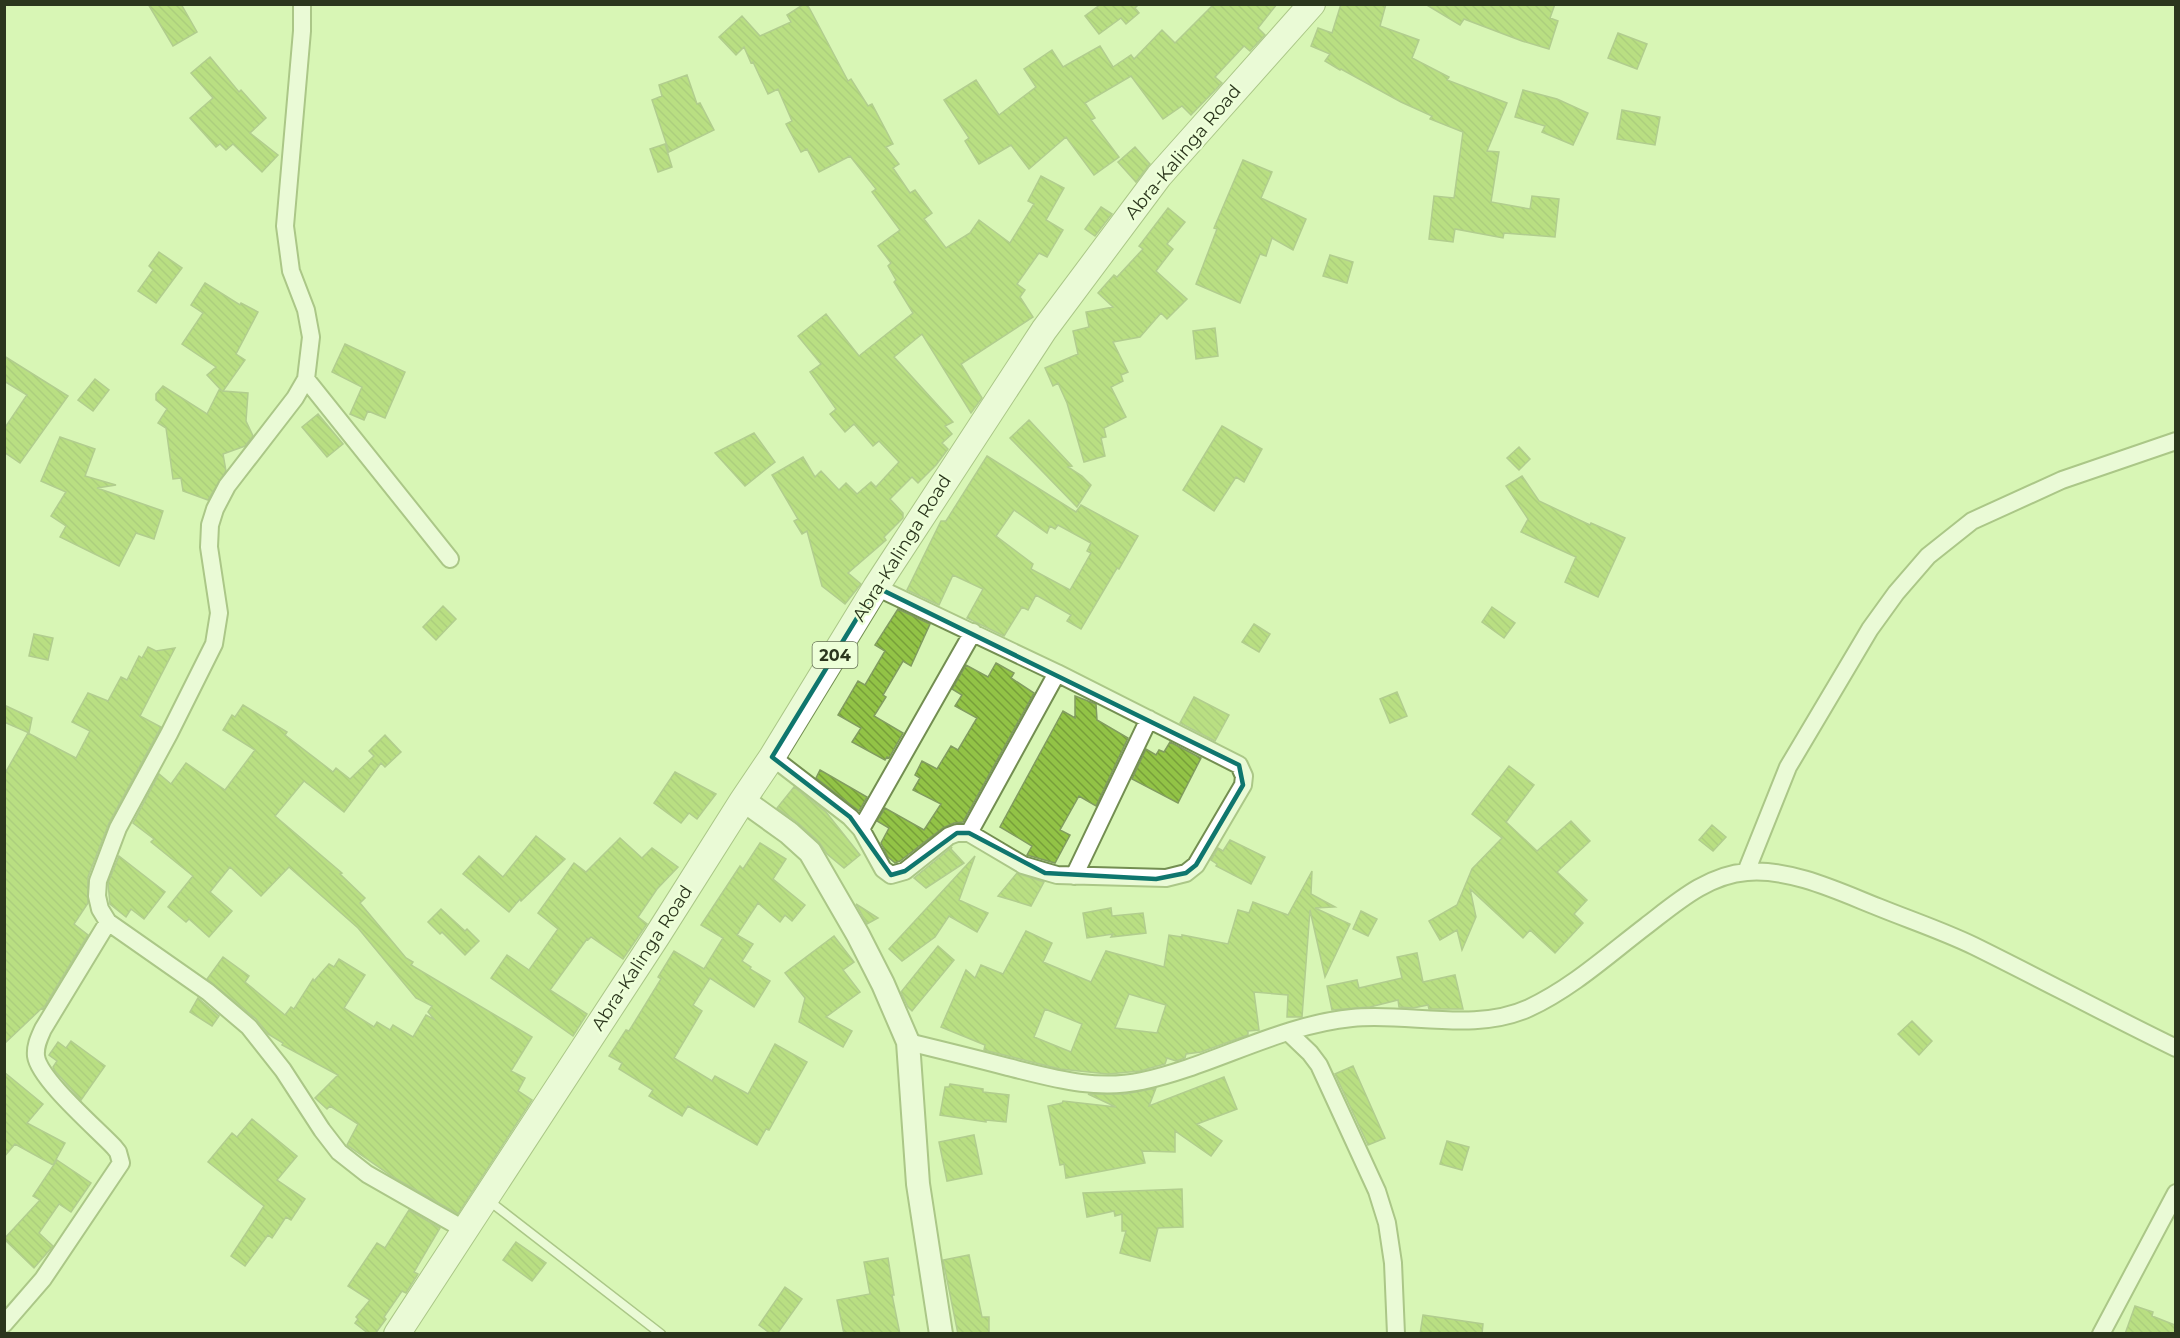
<svg xmlns="http://www.w3.org/2000/svg" width="2180" height="1338" font-family="Montserrat,sans-serif">
<style>
.building{fill:url(#building-back-hatch);stroke:#819c5f;stroke-width:1.5;fill-rule:evenodd}
.lines{fill:none;stroke-linecap:round;stroke-linejoin:round}
.lane-casing{stroke:#738e51;stroke-width:11}
.street-casing{stroke:#738e51;stroke-width:20}
.secondary-casing{stroke:#738e51;stroke-width:26}
.primary-casing{stroke:#738e51;stroke-width:28}
.lane{stroke:#fff;stroke-width:8}
.street{stroke:#fff;stroke-width:16}
.secondary{stroke:#fff;stroke-width:22}
.primary{stroke:#fff;stroke-width:26}
.marked{fill:none;stroke:#0f766e;stroke-width:4.5;stroke-linejoin:round}
.labels{text-anchor:middle;dominant-baseline:central;stroke-width:5;stroke-linejoin:round;paint-order:stroke}
.shield{fill:#edffd8;stroke:#657255;stroke-width:1.5}
.shield-label{font-size:16px;font-weight:bold;fill:#2b361d}
.street-label{font-size:18px;fill:#2b361d;stroke:#edffd8}
</style>
<defs>
<pattern id="building-back-hatch" width="6" height="6" patternUnits="userSpaceOnUse" patternTransform="scale(1.5)"><rect width="6" height="6" fill="#92c346"/><path d="M-1 5l2 2M0 0l6 6M5-1l2 2" fill="none" stroke="#779f3a"/></pattern>
</defs>
<rect width="100%" height="100%" fill="#d8f6b5"/>
<path class="building" d="M 148,4 L 181,4 L 197,32 L 173,46 Z
M 804,4 L 807,4 L 812,13 L 848,81 L 851,79 L 868,106 L 872,104 L 893,144 L 886,147 L 899,164 L 893,168 L 910,193 L 915,190 L 932,213 L 924,219 L 946,248 L 970,233 L 979,220 L 1010,243 L 1034,204 L 1028,201 L 1041,176 L 1064,188 L 1046,220 L 1063,230 L 1047,257 L 1039,253 L 1017,284 L 1025,290 L 1020,297 L 1033,317 L 961,364 L 982,398 L 971,413 L 922,334 L 894,357 L 953,422 L 945,426 L 952,434 L 942,443 L 948,449 L 936,465 L 918,483 L 912,477 L 890,499 L 903,513 L 903,518 L 884,537 L 886,540 L 848,573 L 861,584 L 845,604 L 822,586 L 807,531 L 802,534 L 794,521 L 798,519 L 772,475 L 803,457 L 815,477 L 821,471 L 839,490 L 846,483 L 857,494 L 871,482 L 876,487 L 899,462 L 879,441 L 873,446 L 854,424 L 845,432 L 830,414 L 836,409 L 810,372 L 821,364 L 798,336 L 826,314 L 859,356 L 913,313 L 894,282 L 896,280 L 888,266 L 891,263 L 878,246 L 900,230 L 872,192 L 876,189 L 850,156 L 819,172 L 807,149 L 801,152 L 786,124 L 792,121 L 778,89 L 768,94 L 753,62 L 751,63 L 744,47 L 736,55 L 719,37 L 742,16 L 760,36 L 791,22 L 787,15 Z
M 1101,4 L 1139,4 L 1135,8 L 1139,13 L 1126,24 L 1121,18 L 1099,34 L 1085,16 Z
M 1214,4 L 1277,4 L 1258,28 L 1265,35 L 1250,51 L 1244,46 L 1215,77 L 1222,83 L 1191,115 L 1182,106 L 1163,119 L 1131,76 L 1085,103 L 1095,118 L 1091,120 L 1119,157 L 1094,175 L 1066,137 L 1029,169 L 1011,145 L 979,164 L 965,141 L 969,138 L 944,100 L 976,80 L 999,115 L 1036,87 L 1024,69 L 1052,50 L 1063,67 L 1100,46 L 1113,67 L 1131,55 L 1134,59 L 1162,30 L 1175,43 Z
M 1341,4 L 1386,4 L 1380,26 L 1419,40 L 1412,58 L 1449,77 L 1447,80 L 1507,103 L 1487,151 L 1499,152 L 1491,202 L 1530,209 L 1532,196 L 1559,199 L 1555,237 L 1504,233 L 1503,238 L 1455,229 L 1453,242 L 1429,239 L 1434,196 L 1454,198 L 1463,132 L 1430,119 L 1432,116 L 1401,102 L 1341,69 L 1340,70 L 1325,61 L 1330,54 L 1311,46 L 1318,28 L 1332,33 Z
M 1425,4 L 1555,4 L 1550,18 L 1558,21 L 1549,49 L 1522,41 L 1464,19 L 1460,25 Z
M 1618,33 L 1647,44 L 1637,69 L 1608,58 Z
M 210,57 L 239,92 L 241,90 L 266,118 L 250,133 L 278,155 L 262,172 L 233,144 L 226,150 L 220,144 L 216,147 L 190,118 L 213,98 L 191,73 Z
M 687,75 L 697,104 L 700,103 L 714,130 L 669,152 L 652,100 L 662,96 L 659,85 Z
M 1523,90 L 1557,99 L 1588,113 L 1573,145 L 1542,132 L 1545,126 L 1515,117 Z
M 1622,110 L 1660,117 L 1655,145 L 1617,139 Z
M 665,144 L 672,167 L 658,172 L 650,149 Z
M 1135,147 L 1150,164 L 1136,182 L 1118,162 Z
M 1243,160 L 1272,172 L 1261,198 L 1306,219 L 1293,250 L 1272,238 L 1266,256 L 1260,254 L 1240,303 L 1196,284 L 1217,229 L 1214,228 Z
M 1101,207 L 1112,214 L 1095,236 L 1085,229 Z
M 1168,208 L 1185,222 L 1167,244 L 1173,249 L 1156,271 L 1187,299 L 1167,319 L 1161,313 L 1140,337 L 1113,342 L 1128,372 L 1121,375 L 1123,381 L 1111,387 L 1126,417 L 1104,428 L 1106,437 L 1101,438 L 1105,456 L 1084,462 L 1067,403 L 1058,383 L 1053,386 L 1045,368 L 1078,354 L 1073,331 L 1089,327 L 1086,312 L 1113,307 L 1098,293 L 1114,275 L 1117,277 L 1143,249 L 1139,246 Z
M 159,252 L 182,268 L 156,303 L 138,291 L 153,270 L 149,266 Z
M 1330,255 L 1353,262 L 1347,283 L 1323,276 Z
M 205,283 L 240,305 L 241,303 L 258,312 L 236,354 L 245,360 L 223,391 L 248,393 L 246,421 L 253,436 L 245,446 L 223,454 L 226,471 L 208,500 L 183,491 L 181,478 L 173,479 L 166,428 L 158,423 L 167,409 L 156,400 L 156,394 L 163,386 L 207,414 L 219,390 L 221,390 L 207,375 L 216,367 L 182,344 L 203,313 L 191,305 Z
M 1215,328 L 1218,356 L 1196,359 L 1193,331 Z
M 345,344 L 405,372 L 385,418 L 368,411 L 364,420 L 350,414 L 362,387 L 332,372 Z
M 4,356 L 68,396 L 20,463 L 4,452 L 4,429 L 27,395 L 4,381 Z
M 95,379 L 109,390 L 93,411 L 78,400 Z
M 318,414 L 343,444 L 327,457 L 302,427 Z
M 1029,420 L 1072,466 L 1068,467 L 1082,476 L 1091,485 L 1077,507 L 1010,438 Z
M 1222,426 L 1262,449 L 1244,482 L 1236,477 L 1214,511 L 1183,490 Z
M 754,433 L 775,462 L 745,486 L 715,453 Z
M 60,437 L 95,449 L 85,476 L 116,485 L 97,488 L 163,511 L 154,539 L 136,533 L 119,566 L 60,537 L 66,526 L 51,516 L 66,492 L 41,481 Z
M 1519,447 L 1530,459 L 1519,470 L 1507,458 Z
M 987,456 L 1076,512 L 1081,505 L 1138,536 L 1119,569 L 1117,568 L 1081,629 L 1067,621 L 1071,615 L 1036,595 L 1028,610 L 1022,607 L 1004,636 L 967,618 L 983,589 L 953,575 L 939,605 L 907,590 L 941,521 L 946,521 ZM 1014,510 L 1047,533 L 1050,526 L 1055,529 L 1058,525 L 1091,543 L 1087,551 L 1091,553 L 1070,590 L 1031,569 L 1033,564 L 996,536 Z
M 1522,476 L 1539,501 L 1590,525 L 1591,523 L 1625,538 L 1598,597 L 1565,582 L 1576,557 L 1521,532 L 1528,519 L 1506,486 Z
M 443,606 L 456,619 L 436,640 L 423,627 Z
M 1492,607 L 1515,623 L 1504,638 L 1482,622 Z
M 898,609 L 930,624 L 911,666 L 903,661 L 883,695 L 886,697 L 874,716 L 903,733 L 889,758 L 887,757 L 885,760 L 852,742 L 861,728 L 838,715 L 858,681 L 865,685 L 885,651 L 875,645 Z
M 1254,624 L 1270,634 L 1259,652 L 1242,642 Z
M 34,634 L 53,638 L 48,660 L 29,656 Z
M 148,647 L 156,651 L 175,648 L 140,716 L 161,727 L 109,823 L 88,877 L 88,903 L 74,924 L 88,935 L 43,1009 L 42,1008 L 4,1044 L 4,775 L 28,733 L 76,758 L 90,731 L 72,722 L 88,693 L 108,701 L 121,677 L 127,680 L 139,656 L 142,658 Z
M 996,663 L 1014,673 L 1011,678 L 1034,693 L 963,822 L 954,823 L 943,828 L 900,861 L 895,863 L 888,857 L 881,843 L 889,828 L 877,821 L 885,808 L 924,830 L 941,804 L 913,790 L 920,778 L 915,775 L 922,761 L 937,769 L 951,746 L 958,750 L 977,718 L 955,706 L 962,695 L 952,689 L 966,665 L 988,677 Z
M 1397,692 L 1407,716 L 1390,723 L 1380,699 Z
M 1075,696 L 1096,704 L 1097,720 L 1128,738 L 1096,806 L 1079,796 L 1060,830 L 1070,835 L 1055,863 L 1027,855 L 1032,846 L 1000,827 L 1063,711 L 1075,718 Z
M 1194,697 L 1229,715 L 1215,741 L 1180,723 Z
M 4,705 L 32,718 L 29,733 L 4,722 Z
M 243,705 L 287,732 L 285,735 L 333,772 L 336,768 L 350,779 L 374,756 L 369,751 L 385,735 L 401,752 L 385,767 L 381,763 L 344,812 L 304,781 L 275,816 L 342,873 L 340,874 L 365,898 L 360,903 L 406,958 L 413,962 L 411,965 L 532,1037 L 511,1071 L 525,1078 L 518,1091 L 532,1100 L 458,1214 L 393,1177 L 347,1145 L 358,1124 L 330,1106 L 327,1109 L 315,1098 L 338,1075 L 282,1045 L 283,1043 L 268,1034 L 256,1019 L 207,979 L 223,957 L 249,976 L 245,982 L 285,1015 L 291,1007 L 294,1009 L 313,979 L 314,981 L 329,964 L 334,967 L 339,959 L 365,975 L 344,1008 L 374,1027 L 377,1022 L 390,1030 L 393,1025 L 413,1037 L 426,1015 L 435,1020 L 428,1012 L 432,1006 L 416,998 L 358,928 L 289,867 L 261,896 L 230,867 L 210,892 L 232,911 L 209,937 L 189,919 L 186,922 L 168,907 L 193,876 L 151,842 L 154,839 L 133,823 L 159,774 L 171,784 L 186,763 L 225,790 L 255,750 L 223,730 L 232,715 L 235,717 Z
M 1170,742 L 1201,758 L 1178,803 L 1132,779 L 1146,749 L 1156,755 L 1159,750 L 1164,752 Z
M 1509,766 L 1534,785 L 1506,822 L 1537,851 L 1571,821 L 1590,841 L 1557,872 L 1587,900 L 1574,914 L 1583,923 L 1555,953 L 1530,930 L 1523,938 L 1470,889 L 1476,917 L 1462,950 L 1457,930 L 1440,940 L 1429,921 L 1457,905 L 1472,869 L 1502,838 L 1472,814 Z
M 820,770 L 867,797 L 859,811 L 816,778 Z
M 675,772 L 716,794 L 697,819 L 689,813 L 681,823 L 654,803 Z
M 794,787 L 826,812 L 860,855 L 844,868 L 827,854 L 819,842 L 798,823 L 777,808 Z
M 1712,825 L 1726,837 L 1713,851 L 1699,840 Z
M 536,836 L 565,859 L 521,901 L 520,899 L 509,912 L 463,874 L 479,856 L 503,877 Z
M 620,838 L 642,858 L 652,848 L 678,867 L 657,889 L 638,917 L 647,924 L 623,959 L 591,937 L 588,940 L 587,939 L 550,990 L 587,1014 L 573,1036 L 491,978 L 507,955 L 529,970 L 558,929 L 538,913 L 574,863 L 586,872 Z
M 1230,840 L 1265,857 L 1251,884 L 1216,866 L 1217,864 L 1211,860 L 1218,848 L 1223,851 Z
M 760,843 L 786,859 L 773,879 L 805,905 L 792,921 L 785,915 L 780,922 L 758,903 L 737,935 L 753,944 L 742,961 L 751,967 L 750,969 L 770,981 L 754,1007 L 710,978 L 693,1005 L 702,1011 L 674,1058 L 712,1081 L 715,1076 L 748,1094 L 775,1044 L 807,1062 L 769,1130 L 766,1129 L 757,1145 L 688,1106 L 682,1116 L 649,1096 L 653,1090 L 619,1069 L 622,1063 L 609,1056 L 626,1030 L 629,1031 L 661,979 L 658,977 L 674,951 L 704,969 L 723,938 L 701,925 L 740,866 L 743,869 Z
M 952,847 L 951,849 L 964,863 L 926,888 L 914,878 Z
M 119,856 L 165,892 L 144,919 L 131,909 L 126,917 L 110,904 L 108,883 Z
M 975,856 L 959,900 L 988,913 L 977,932 L 949,916 L 935,937 L 902,961 L 889,949 Z
M 1312,871 L 1311,894 L 1335,907 L 1315,908 L 1350,924 L 1325,977 L 1310,910 L 1302,1017 L 1287,1017 L 1288,995 L 1254,992 L 1259,1030 L 1248,1031 L 1248,1035 L 1201,1052 L 1186,1054 L 1185,1058 L 1176,1061 L 1167,1058 L 1165,1064 L 1140,1071 L 1108,1074 L 1060,1069 L 984,1050 L 985,1045 L 941,1027 L 966,970 L 975,978 L 981,965 L 1003,974 L 1026,931 L 1052,943 L 1043,962 L 1091,982 L 1106,951 L 1164,967 L 1169,935 L 1182,937 L 1182,935 L 1228,944 L 1238,910 L 1249,913 L 1253,902 L 1288,915 ZM 1129,994 L 1166,1005 L 1157,1033 L 1115,1028 ZM 1045,1009 L 1082,1024 L 1071,1052 L 1034,1037 Z
M 1017,873 L 1044,882 L 1031,906 L 998,896 Z
M 856,904 L 878,918 L 867,924 Z
M 1111,908 L 1112,916 L 1143,913 L 1146,933 L 1111,937 L 1113,934 L 1087,938 L 1083,913 Z
M 441,909 L 465,931 L 467,929 L 479,941 L 465,955 L 442,932 L 440,934 L 428,922 Z
M 1361,911 L 1377,919 L 1368,936 L 1353,929 Z
M 834,936 L 854,962 L 843,970 L 860,992 L 826,1017 L 852,1031 L 843,1047 L 799,1022 L 805,998 L 785,973 Z
M 938,946 L 954,960 L 912,1011 L 908,1007 L 901,992 Z
M 1417,953 L 1423,982 L 1455,975 L 1463,1009 L 1429,1009 L 1428,1005 L 1413,1008 L 1399,1007 L 1398,1000 L 1370,1007 L 1332,1010 L 1327,986 L 1357,980 L 1359,988 L 1402,978 L 1397,957 Z
M 198,998 L 219,1016 L 212,1026 L 190,1012 Z
M 1912,1021 L 1932,1041 L 1919,1055 L 1898,1034 Z
M 71,1041 L 105,1066 L 81,1100 L 55,1071 L 53,1067 L 57,1061 L 49,1055 L 58,1042 L 66,1048 Z
M 1353,1066 L 1385,1138 L 1368,1145 L 1335,1074 Z
M 4,1072 L 43,1104 L 27,1123 L 65,1143 L 53,1165 L 15,1144 L 4,1157 Z
M 1224,1077 L 1237,1109 L 1197,1124 L 1222,1141 L 1211,1156 L 1175,1131 L 1175,1152 L 1142,1151 L 1145,1163 L 1066,1178 L 1064,1164 L 1060,1165 L 1048,1106 L 1062,1103 L 1063,1101 L 1116,1107 L 1088,1094 L 1125,1094 L 1156,1088 L 1149,1106 Z
M 950,1084 L 983,1089 L 983,1092 L 1009,1095 L 1006,1122 L 986,1120 L 986,1122 L 940,1115 L 945,1087 L 949,1087 Z
M 252,1119 L 297,1156 L 277,1180 L 305,1199 L 291,1220 L 286,1217 L 272,1238 L 268,1235 L 245,1266 L 231,1256 L 264,1206 L 208,1162 L 232,1133 L 237,1137 Z
M 974,1135 L 982,1174 L 947,1181 L 939,1142 Z
M 1447,1141 L 1469,1147 L 1462,1170 L 1440,1164 Z
M 57,1160 L 91,1183 L 71,1212 L 59,1204 L 39,1233 L 53,1246 L 34,1268 L 4,1239 L 40,1200 L 33,1196 Z
M 1182,1189 L 1183,1227 L 1158,1228 L 1150,1261 L 1120,1253 L 1126,1231 L 1122,1231 L 1122,1214 L 1115,1216 L 1114,1211 L 1087,1217 L 1083,1193 Z
M 409,1210 L 440,1228 L 414,1272 L 418,1274 L 406,1293 L 402,1291 L 384,1317 L 386,1319 L 375,1334 L 369,1334 L 355,1323 L 358,1319 L 356,1317 L 370,1300 L 348,1286 L 377,1243 L 385,1248 Z
M 516,1242 L 546,1263 L 532,1281 L 503,1260 Z
M 969,1255 L 982,1317 L 989,1317 L 989,1334 L 958,1334 L 943,1260 Z
M 888,1258 L 894,1295 L 892,1295 L 900,1334 L 844,1334 L 837,1300 L 870,1294 L 864,1262 Z
M 785,1287 L 802,1299 L 777,1334 L 771,1334 L 759,1325 Z
M 2135,1306 L 2153,1312 L 2152,1316 L 2175,1325 L 2175,1334 L 2125,1334 Z
M 1423,1315 L 1483,1324 L 1482,1334 L 1420,1334 Z"/>
<g class="lines">
<g class="lane-casing">
<path id="lane" d="M 488,1200 L 661,1334"/>
</g>
<g class="street-casing">
<path id="street" d="M 302,4 L 302,31 L 285,226 L 291,271 L 306,310 L 311,337 L 306,379 L 295,398 L 227,486 L 215,509 L 210,525 L 209,547 L 219,613 L 214,644 L 169,734 L 118,828 L 98,881 L 97,896 L 100,909 L 108,922 L 208,992 L 249,1027 L 283,1070 L 322,1130 L 339,1152 L 367,1174 L 465,1230
M 306,379 L 450,559
M 772,757 L 850,817 L 861,829 L 883,869 L 891,875 L 905,871 L 949,836 L 957,833 L 969,833 L 1023,865 L 1057,875 L 1166,878 L 1186,873 L 1196,865 L 1243,785 L 1244,776 L 1239,765 L 1057,673 L 876,587
M 861,829 L 973,632
M 969,833 L 1057,673
M 1746,872 L 1788,767 L 1870,629 L 1896,593 L 1928,556 L 1972,521 L 2062,480 L 2176,441
M 1074,876 L 1149,719
M 1288,1032 L 1310,1053 L 1319,1065 L 1377,1191 L 1387,1223 L 1393,1263 L 1396,1334
M 908,1042 C 941,1050 974,1058 1008,1067 C 1053,1078 1095,1091 1142,1081 C 1213,1066 1279,1025 1352,1018 C 1409,1012 1474,1033 1529,1008 C 1572,988 1608,955 1646,926 C 1676,903 1707,875 1747,872 C 1790,868 1840,892 1878,907 C 1910,920 1943,931 1974,946 C 2041,979 2108,1015 2176,1048
M 4,1324 L 43,1279 L 121,1163 L 118,1152 L 114,1147 C 96,1128 39,1079 36,1056 C 35,1046 39,1038 43,1029 L 108,922
M 2101,1334 L 2176,1193"/>
</g>
<g class="secondary-casing">
<path id="secondary" d="M 743,800 L 789,833 L 810,852 L 858,935 L 883,984 L 908,1042 L 918,1184 L 941,1334"/>
</g>
<g class="primary-casing">
<path id="primary" d="M 397,1334 L 657,936 L 743,800 L 772,757 L 876,587 L 1044,330 L 1159,176 L 1312,4"/>
</g>
<use href="#lane" class="lane"/>
<use href="#street" class="street"/>
<use href="#secondary" class="secondary"/>
<use href="#primary" class="primary"/>
</g>
<path d="M0 0H2180V1338H0ZM 876,587 L 1239,765 L 1243,785 L 1196,865 L 1186,873 L 1156,879 L 1045,873 L 969,833 L 957,833 L 905,871 L 891,875 L 850,817 L 772,757 Z" fill="#d8f6b5" fill-opacity=".55" fill-rule="evenodd"/>
<path class="marked" d="M 876,587 L 1239,765 L 1243,785 L 1196,865 L 1186,873 L 1156,879 L 1045,873 L 969,833 L 957,833 L 905,871 L 891,875 L 850,817 L 772,757 Z"/>
<g class="labels">
<rect class="shield" x="812.5" y="642" width="45" height="26" rx="4.5"/>
<g class="shield-label">
<text x="835" y="655">204</text>
</g>
<g class="street-label">
<text transform="translate(1183 152) rotate(-50)">Abra-Kalinga Road</text>
<text transform="translate(902 548) rotate(-58)">Abra-Kalinga Road</text>
<text transform="translate(642 958) rotate(-57)">Abra-Kalinga Road</text>
</g>
</g>
<rect width="2180" height="1338" fill="none" stroke="#2b361d" stroke-width="12"/>
</svg>
